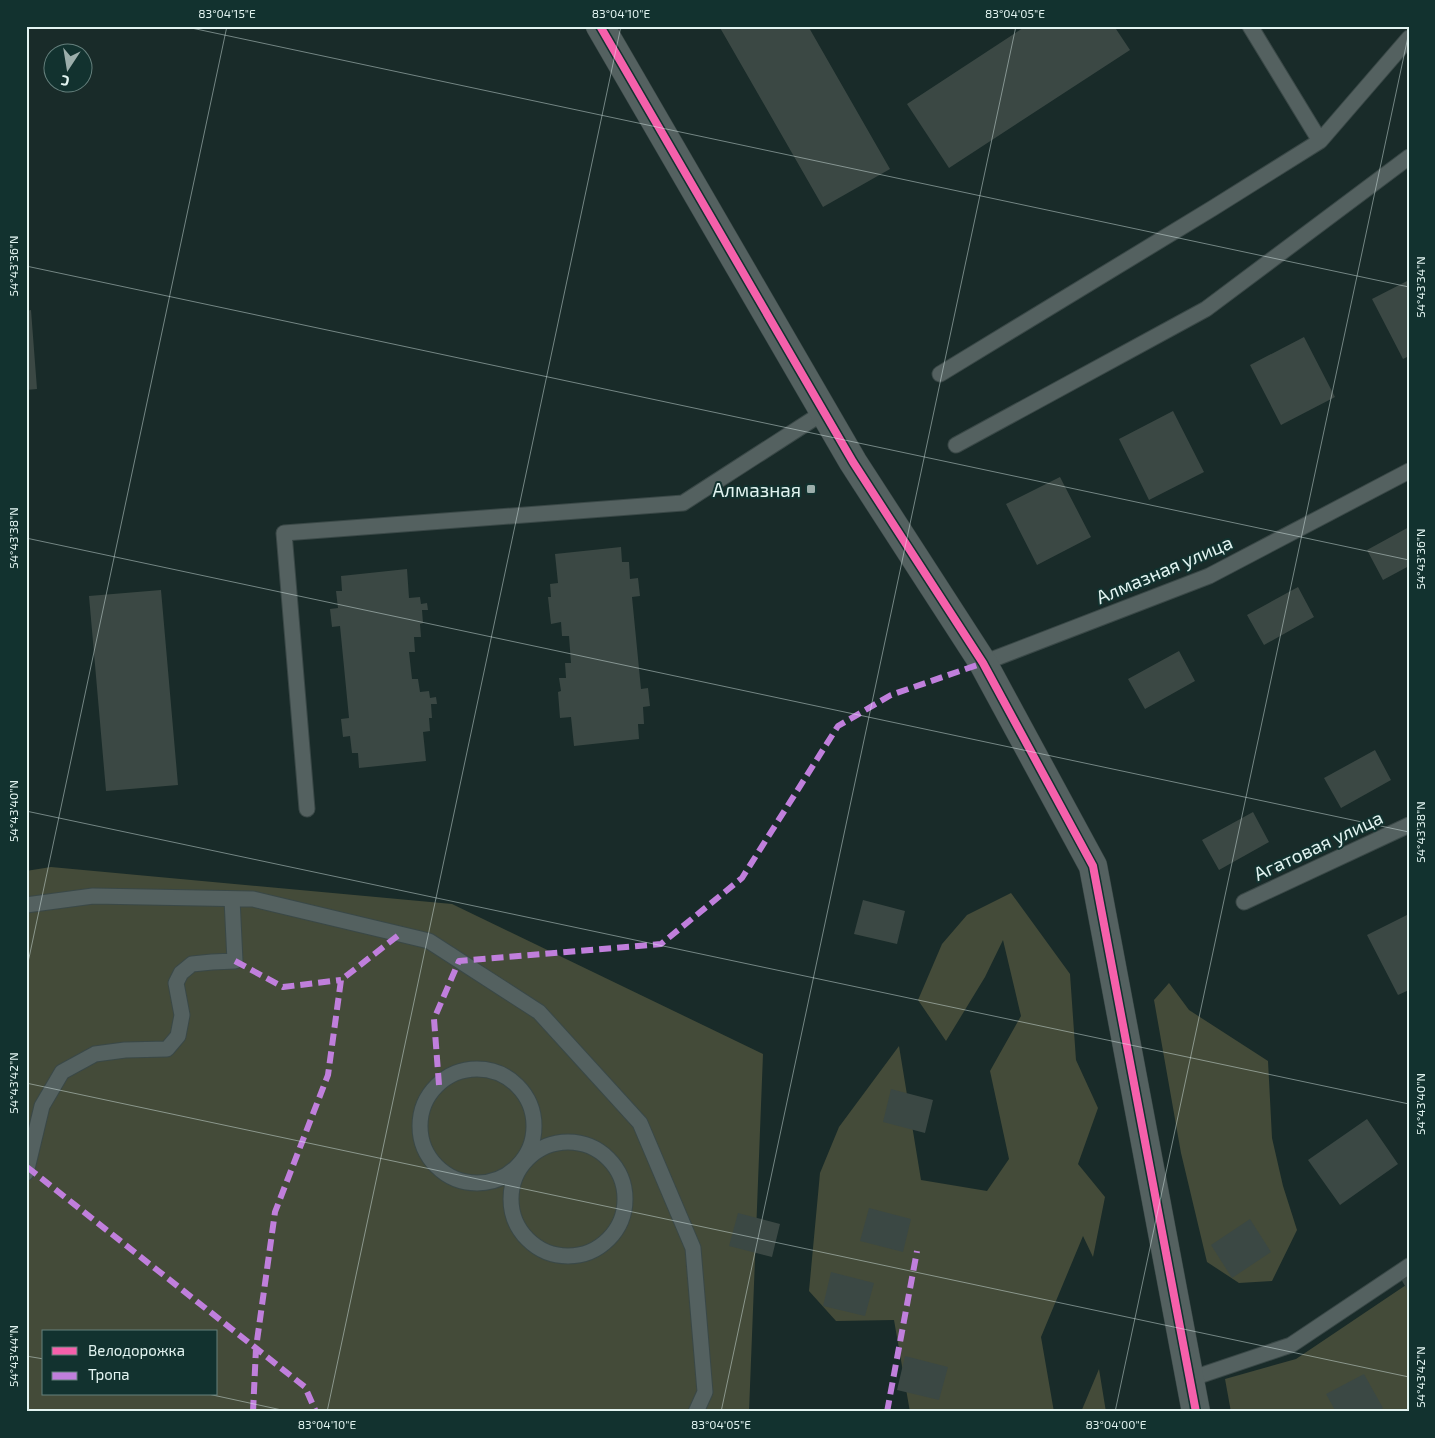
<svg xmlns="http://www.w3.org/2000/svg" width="1435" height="1438" font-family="'Exo 2',sans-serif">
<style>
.green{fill:#444b39;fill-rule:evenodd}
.building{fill:#3b4844}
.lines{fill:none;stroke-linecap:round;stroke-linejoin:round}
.service-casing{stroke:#3a4847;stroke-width:17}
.minor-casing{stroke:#3a4847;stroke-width:29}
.service{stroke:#546160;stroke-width:15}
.minor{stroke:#546160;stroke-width:28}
.quiet{stroke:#c07fdc;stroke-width:6;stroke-dasharray:12 6;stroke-linecap:butt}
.cycleway-casing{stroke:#12322f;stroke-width:11}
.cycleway{stroke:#f560ab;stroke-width:8}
.ticks{fill:none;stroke:#e2f4f1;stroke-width:1;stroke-opacity:0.45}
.poi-dot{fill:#9caeab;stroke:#12322f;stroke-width:2}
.labels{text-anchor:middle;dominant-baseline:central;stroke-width:4;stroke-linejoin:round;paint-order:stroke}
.poi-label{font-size:19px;fill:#e2f4f1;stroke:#12322f;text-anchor:end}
.street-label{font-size:19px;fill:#e2f4f1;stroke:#12322f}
.neatline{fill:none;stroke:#e2f4f1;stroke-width:2}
.ticks-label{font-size:12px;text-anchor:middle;fill:#e2f4f1}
</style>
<rect width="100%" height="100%" fill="#192b29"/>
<path class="green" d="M 51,867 L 452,904 L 763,1054 L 749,1412 L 26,1412 L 26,871 ZM 44,1332 L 216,1332 L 216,1394 L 44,1394 Z
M 1011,893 L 1070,974 L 1076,1060 L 1098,1108 L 1078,1164 L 1105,1197 L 1093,1257 L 1083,1236 L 1041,1337 L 1054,1412 L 910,1412 L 894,1320 L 836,1321 L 809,1291 L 820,1173 L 839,1127 L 899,1046 L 921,1180 L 987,1191 L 1009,1159 L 990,1071 L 1021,1016 L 1003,940 L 985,977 L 946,1041 L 918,1000 L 942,944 L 967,915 Z
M 1169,983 L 1189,1010 L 1268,1061 L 1272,1138 L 1283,1186 L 1297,1230 L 1272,1281 L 1239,1283 L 1207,1262 L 1181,1153 L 1154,1000 Z
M 1409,1283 L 1409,1412 L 1231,1412 L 1225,1379 L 1296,1359 Z
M 1099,1369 L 1106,1412 L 1081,1412 Z"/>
<path class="building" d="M 719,26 L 808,26 L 890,169 L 823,207 Z
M 1026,26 L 1114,26 L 1130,50 L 949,168 L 907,104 Z
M 1409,280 L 1409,356 L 1403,359 L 1372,299 Z
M 31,310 L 37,389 L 26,390 L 26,311 Z
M 1304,337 L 1335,397 L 1281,425 L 1250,365 Z
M 1173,411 L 1204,472 L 1149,500 L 1119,439 Z
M 1060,477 L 1091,537 L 1037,565 L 1006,504 Z
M 1409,527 L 1409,566 L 1383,580 L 1367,550 Z
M 621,547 L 622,562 L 629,562 L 630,579 L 638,578 L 640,596 L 632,597 L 641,689 L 648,688 L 650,706 L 643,707 L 644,724 L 638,724 L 639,739 L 574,746 L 571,717 L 560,718 L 558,692 L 561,691 L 559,678 L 566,678 L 565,663 L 571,663 L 569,636 L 562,636 L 561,622 L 551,624 L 548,597 L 551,597 L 550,584 L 558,583 L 555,554 Z
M 407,569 L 409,598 L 420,597 L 421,604 L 427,603 L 428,610 L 422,610 L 423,623 L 420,624 L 421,637 L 414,637 L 415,652 L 409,652 L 412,679 L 418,679 L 420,692 L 429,691 L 430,698 L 436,697 L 437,704 L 431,704 L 432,718 L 429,718 L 430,731 L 423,732 L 426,761 L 359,768 L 358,753 L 352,753 L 350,736 L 343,737 L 341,719 L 349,718 L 340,626 L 332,627 L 330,609 L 338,608 L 336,591 L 342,591 L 341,576 Z
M 1298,587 L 1314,617 L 1264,645 L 1247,615 Z
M 161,590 L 178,785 L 106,791 L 89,596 Z
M 1179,651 L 1195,681 L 1145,709 L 1128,679 Z
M 1375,750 L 1391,780 L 1341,808 L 1324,778 Z
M 1253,812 L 1269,842 L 1219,870 L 1202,840 Z
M 863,900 L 905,911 L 897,944 L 854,934 Z
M 1409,914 L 1409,990 L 1398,995 L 1367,935 Z
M 891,1089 L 933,1100 L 925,1133 L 883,1122 Z
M 1367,1119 L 1398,1164 L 1340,1205 L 1308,1160 Z
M 869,1208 L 911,1219 L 903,1252 L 860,1241 Z
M 738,1213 L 780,1224 L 772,1257 L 729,1246 Z
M 1250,1219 L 1271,1252 L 1232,1278 L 1211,1245 Z
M 831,1272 L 874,1283 L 865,1316 L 823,1306 Z
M 1409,1274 L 1409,1293 L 1401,1279 Z
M 905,1356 L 948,1367 L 939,1400 L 897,1390 Z
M 1364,1374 L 1383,1408 L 1376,1412 L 1336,1412 L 1326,1394 Z"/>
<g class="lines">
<g class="service-casing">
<path id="service" d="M 1320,141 L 1409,38
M 940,374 L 1213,208 L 1320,141 L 1250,26
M 956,445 L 1206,309 L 1409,157
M 983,663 L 1209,576 L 1409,471
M 307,809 L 284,533 L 683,503 L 824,412
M 1244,902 L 1409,825
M 26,905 L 93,896 L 253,899 L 429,941 L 539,1012 L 640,1123 L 693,1248 L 705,1392 L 696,1412
M420 1126a57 57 0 1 1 114 0a57 57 0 1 1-114 0Z
M511 1199a57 57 0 1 1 114 0a57 57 0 1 1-114 0Z
M 26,1173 L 42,1106 L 62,1072 L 95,1054 L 125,1050 L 167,1049 L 178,1036 L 182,1015 L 176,983 L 181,973 L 192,964 L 212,962 L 235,961 L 232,899
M 1190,1379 L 1291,1345 L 1409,1266"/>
</g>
<g class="minor-casing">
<path id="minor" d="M 600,26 L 853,462 L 983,663 L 1093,866 L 1196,1412"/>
</g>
<use href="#service" class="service"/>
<use href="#minor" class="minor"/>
<path class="quiet" d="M 235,961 L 283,987 L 341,980
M 439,1085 L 434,1019 L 459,961 L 661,944 L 742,878 L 838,726 L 891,695 L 983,663
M 27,1167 L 305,1387 L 316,1412
M 253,1412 L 256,1348 L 275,1212 L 328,1075 L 341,980 L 400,934
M 887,1412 L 917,1251"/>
<g class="cycleway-casing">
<path id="cycleway" d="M 600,26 L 853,462 L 983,663 L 1093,866 L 1196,1412"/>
</g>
<use href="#cycleway" class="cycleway"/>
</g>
<path class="ticks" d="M 182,26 L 1409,287M 26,266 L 1409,560M 26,538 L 1409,832M 26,811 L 1409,1104M 26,972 L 227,26M 26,1083 L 1409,1377M 26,1356 L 44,1359M 208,1394 L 291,1412M 327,1412 L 621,26M 721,1412 L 1016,26M 1115,1412 L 1409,32"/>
<rect class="poi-dot" x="806" y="484" width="10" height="10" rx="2.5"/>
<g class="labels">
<g class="poi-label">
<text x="801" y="489">Алмазная</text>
</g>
<g class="street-label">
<text transform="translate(1164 569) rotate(-23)">Алмазная улица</text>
<text transform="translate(1318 845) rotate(-25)">Агатовая улица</text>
</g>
</g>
<rect width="1435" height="1438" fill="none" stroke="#12322f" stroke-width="55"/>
<rect x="42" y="1330" width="175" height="65" fill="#12322f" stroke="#65807d"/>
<rect x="52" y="1347" width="25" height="8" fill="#f560ab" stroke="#65807d"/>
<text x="88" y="1356" font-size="15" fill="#e2f4f1">Велодорожка</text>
<rect x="52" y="1372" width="25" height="8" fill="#c07fdc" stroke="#65807d"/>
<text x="88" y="1380" font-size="15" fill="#e2f4f1">Тропа</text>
<g transform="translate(68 68) rotate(192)"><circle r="24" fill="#12322f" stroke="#65807d"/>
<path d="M0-4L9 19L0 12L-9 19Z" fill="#9caeab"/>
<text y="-8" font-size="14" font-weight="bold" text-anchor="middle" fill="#e2f4f1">С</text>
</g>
<rect x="28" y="28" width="1380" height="1382" class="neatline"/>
<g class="ticks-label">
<text x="227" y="18">83°04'15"E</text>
<text x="621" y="18">83°04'10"E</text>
<text x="1015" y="18">83°04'05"E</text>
<text transform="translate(14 266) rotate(-90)" y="4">54°43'36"N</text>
<text transform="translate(1421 287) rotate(-90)" y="4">54°43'34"N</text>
<text transform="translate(14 538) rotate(-90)" y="4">54°43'38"N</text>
<text transform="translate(1421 559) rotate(-90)" y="4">54°43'36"N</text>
<text transform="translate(14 811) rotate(-90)" y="4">54°43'40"N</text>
<text transform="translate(1421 832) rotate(-90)" y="4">54°43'38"N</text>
<text transform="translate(14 1083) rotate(-90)" y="4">54°43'42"N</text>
<text transform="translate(1421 1104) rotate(-90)" y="4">54°43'40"N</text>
<text transform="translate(14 1356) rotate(-90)" y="4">54°43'44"N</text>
<text transform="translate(1421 1377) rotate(-90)" y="4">54°43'42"N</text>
<text x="327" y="1429">83°04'10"E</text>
<text x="721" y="1429">83°04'05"E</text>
<text x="1116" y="1429">83°04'00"E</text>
</g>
</svg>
